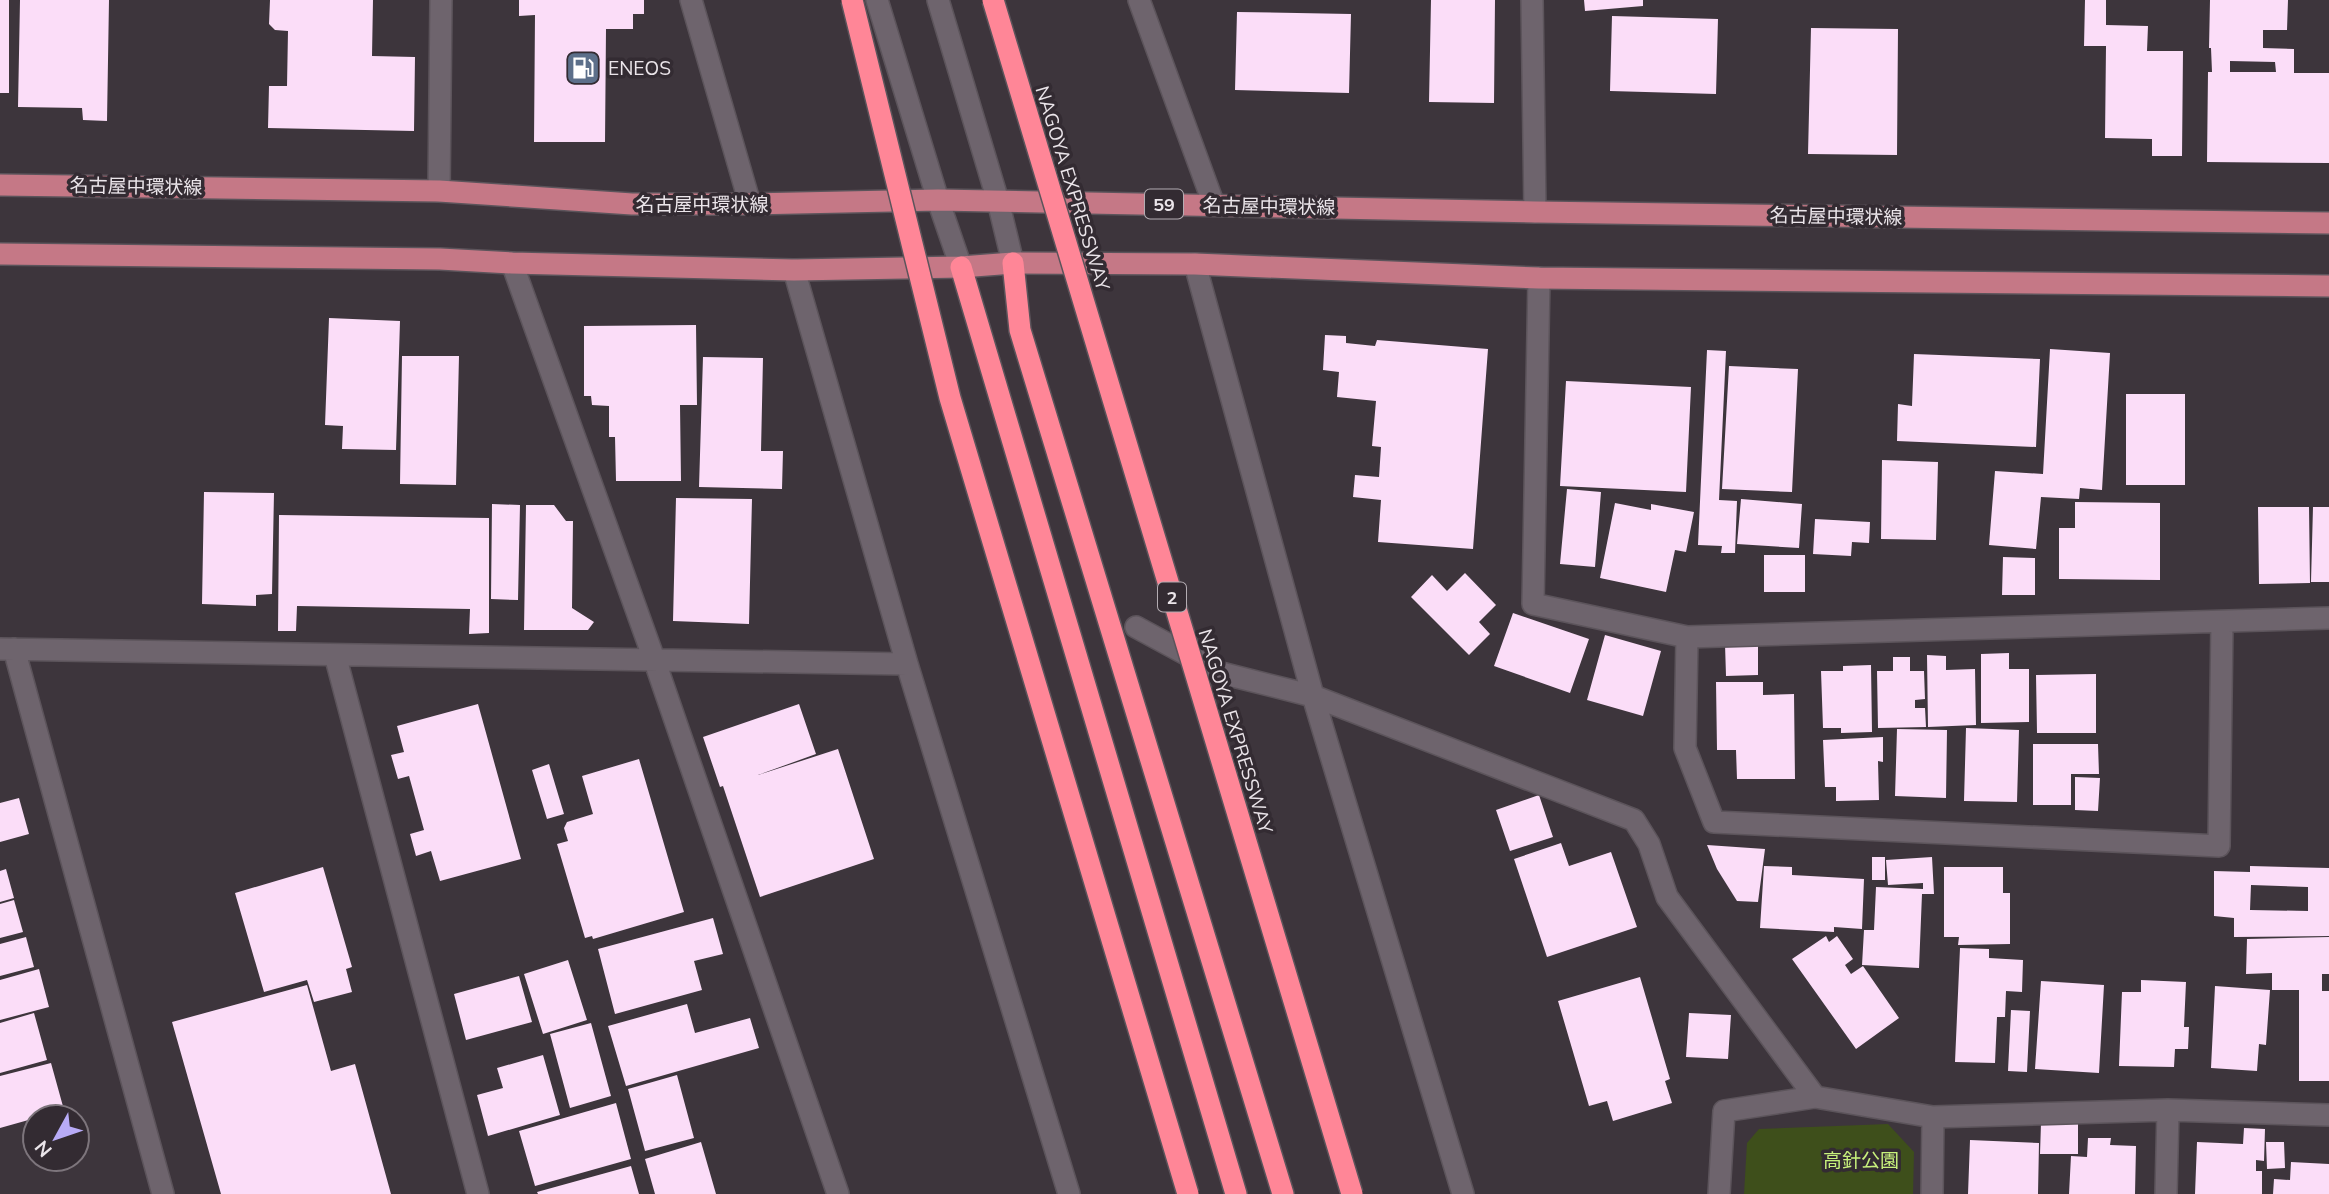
<svg xmlns="http://www.w3.org/2000/svg" width="2329" height="1194" font-family="Mulish,'Noto Sans JP',sans-serif">
<style>
.green{fill:#3e4f1b}
.building{fill:#fbddf8;fill-rule:evenodd}
.lines{fill:none;stroke-linecap:round;stroke-linejoin:round}
.street-casing{stroke:#5c545b;stroke-width:24}
.secondary-casing{stroke:#5c545b;stroke-width:24}
.primary-casing{stroke:#5c545b;stroke-width:24}
.highway-casing{stroke:#5c545b;stroke-width:24}
.street{stroke:#6e646d;stroke-width:21}
.secondary{stroke:#6e646d;stroke-width:21}
.primary{stroke:#c57886;stroke-width:21}
.highway{stroke:#ff8697;stroke-width:21}
.highway-bridge-casing{stroke:#5c545b;stroke-width:24;stroke-linecap:butt}
.highway-bridge{stroke:#ff8697;stroke-width:21}
.labels{text-anchor:middle;dominant-baseline:central;stroke-width:7;stroke-linejoin:round;paint-order:stroke}
.shield{fill:#332b32;stroke:#b4adb3;stroke-width:2}
.shield-label{font-size:18px;font-weight:bold;fill:#ebe5ea}
.poi-label{font-size:19px;fill:#ebe5ea;stroke:#332b32;text-anchor:start}
.street-label{font-size:19px;fill:#ebe5ea;stroke:#332b32}
.park-label{font-size:19px;fill:#c8f17c;stroke:#332b32}
</style>
<rect width="100%" height="100%" fill="#3d353c"/>
<path class="green" d="M 1888,1124 L 1914,1152 L 1913,1194 L 1744,1194 L 1747,1143 L 1759,1129 Z"/>
<path class="building" d="M 0,0 L 9,0 L 9,93 L 0,93 Z
M 20,0 L 109,0 L 107,121 L 83,120 L 82,108 L 18,107 Z
M 270,0 L 373,0 L 372,56 L 415,57 L 414,131 L 268,128 L 269,86 L 287,86 L 288,31 L 275,30 L 269,24 Z
M 519,0 L 644,0 L 644,14 L 633,14 L 633,29 L 606,29 L 605,142 L 534,142 L 535,15 L 519,16 Z
M 1431,0 L 1495,0 L 1494,103 L 1429,102 Z
M 1584,0 L 1643,0 L 1643,6 L 1585,11 Z
M 2085,0 L 2106,0 L 2106,25 L 2148,26 L 2147,51 L 2183,51 L 2182,156 L 2152,156 L 2152,139 L 2105,138 L 2106,46 L 2084,46 Z
M 2210,0 L 2288,0 L 2287,30 L 2263,30 L 2263,48 L 2294,49 L 2294,73 L 2329,73 L 2329,163 L 2207,162 L 2208,72 L 2212,72 L 2211,48 L 2209,48 ZM 2230,61 L 2275,62 L 2276,72 L 2230,72 Z
M 1237,12 L 1351,14 L 1349,93 L 1235,90 Z
M 1612,16 L 1718,19 L 1716,94 L 1610,91 Z
M 1811,28 L 1898,29 L 1897,155 L 1808,154 Z
M 329,318 L 400,321 L 396,450 L 342,449 L 343,426 L 325,425 Z
M 696,325 L 697,405 L 680,405 L 681,481 L 616,481 L 615,437 L 609,437 L 609,406 L 592,405 L 591,396 L 584,396 L 584,326 Z
M 1325,335 L 1346,336 L 1346,343 L 1375,346 L 1377,340 L 1488,349 L 1473,549 L 1378,542 L 1381,500 L 1353,497 L 1355,475 L 1379,477 L 1381,447 L 1372,446 L 1376,401 L 1337,397 L 1339,372 L 1323,370 Z
M 2050,349 L 2110,353 L 2102,490 L 2080,488 L 2079,499 L 2041,497 L 2036,549 L 1989,545 L 1995,471 L 2043,474 Z
M 1707,350 L 1726,351 L 1719,500 L 1737,501 L 1735,553 L 1721,553 L 1722,546 L 1698,545 Z
M 1914,354 L 2040,359 L 2036,447 L 1897,441 L 1898,404 L 1912,406 Z
M 402,356 L 459,356 L 456,485 L 400,484 Z
M 703,357 L 763,358 L 761,451 L 783,451 L 782,489 L 699,487 Z
M 1729,366 L 1798,369 L 1792,492 L 1722,489 Z
M 1566,381 L 1691,387 L 1686,492 L 1560,486 Z
M 2126,394 L 2185,394 L 2185,485 L 2126,485 Z
M 1882,460 L 1938,462 L 1936,540 L 1881,539 Z
M 1567,489 L 1601,492 L 1595,567 L 1560,564 Z
M 204,492 L 274,493 L 272,594 L 256,595 L 256,606 L 202,604 Z
M 676,498 L 752,499 L 749,624 L 673,621 Z
M 1741,499 L 1802,504 L 1799,548 L 1737,544 Z
M 2075,502 L 2160,503 L 2160,580 L 2059,579 L 2059,528 L 2075,528 Z
M 1615,503 L 1651,510 L 1651,504 L 1694,512 L 1686,552 L 1675,550 L 1666,592 L 1600,578 Z
M 492,504 L 520,505 L 518,600 L 491,599 Z
M 526,505 L 554,505 L 566,521 L 573,521 L 572,608 L 594,622 L 588,630 L 524,630 Z
M 2258,507 L 2309,507 L 2310,583 L 2259,584 Z
M 2313,507 L 2329,507 L 2329,582 L 2311,582 Z
M 279,515 L 489,518 L 489,633 L 469,634 L 470,609 L 297,606 L 296,631 L 278,631 Z
M 1815,519 L 1870,522 L 1869,543 L 1852,542 L 1851,556 L 1813,554 Z
M 1764,555 L 1805,555 L 1805,592 L 1764,592 Z
M 2003,557 L 2035,558 L 2035,595 L 2002,595 Z
M 1465,573 L 1496,605 L 1479,622 L 1490,634 L 1469,655 L 1411,597 L 1432,575 L 1447,591 Z
M 1513,613 L 1589,639 L 1570,693 L 1494,666 Z
M 1605,635 L 1661,651 L 1643,716 L 1587,700 Z
M 1725,644 L 1758,644 L 1758,675 L 1726,676 Z
M 2009,653 L 2009,669 L 2029,669 L 2029,722 L 1981,723 L 1981,654 Z
M 1927,655 L 1946,656 L 1946,670 L 1975,669 L 1976,725 L 1928,727 Z
M 1893,657 L 1910,657 L 1910,671 L 1924,671 L 1925,699 L 1915,700 L 1915,708 L 1925,708 L 1926,727 L 1878,728 L 1877,671 L 1893,671 Z
M 1871,665 L 1872,732 L 1841,733 L 1841,728 L 1823,728 L 1821,671 L 1843,671 L 1843,666 Z
M 2096,674 L 2096,733 L 2037,733 L 2036,675 Z
M 1716,682 L 1763,682 L 1763,695 L 1794,694 L 1795,779 L 1737,779 L 1736,750 L 1717,750 Z
M 478,704 L 521,859 L 440,881 L 431,851 L 416,856 L 410,834 L 424,830 L 409,776 L 398,779 L 391,755 L 404,752 L 397,726 Z
M 799,704 L 816,754 L 758,775 L 838,749 L 874,859 L 760,897 L 723,786 L 720,787 L 703,737 Z
M 1966,728 L 2019,730 L 2017,802 L 1964,801 Z
M 1897,729 L 1947,730 L 1946,798 L 1895,796 Z
M 1883,737 L 1883,762 L 1878,761 L 1879,800 L 1836,801 L 1836,787 L 1825,787 L 1823,740 Z
M 2033,744 L 2098,744 L 2099,774 L 2071,774 L 2071,805 L 2033,805 Z
M 639,759 L 684,912 L 593,939 L 592,936 L 585,938 L 557,844 L 568,841 L 564,828 L 567,822 L 593,814 L 582,776 Z
M 549,764 L 564,814 L 547,819 L 532,770 Z
M 2075,777 L 2100,778 L 2098,811 L 2075,810 Z
M 1539,795 L 1553,837 L 1510,851 L 1496,810 Z
M 19,798 L 29,834 L 0,842 L 0,803 Z
M 1561,843 L 1569,866 L 1611,852 L 1637,927 L 1547,957 L 1514,859 Z
M 1707,845 L 1765,849 L 1758,902 L 1737,901 L 1717,869 Z
M 1872,857 L 1885,857 L 1885,880 L 1872,880 Z
M 1932,857 L 1934,894 L 1922,894 L 1919,968 L 1862,965 L 1864,930 L 1874,930 L 1876,887 L 1923,889 L 1923,883 L 1888,885 L 1886,860 Z
M 1764,866 L 1792,867 L 1792,875 L 1864,879 L 1862,929 L 1834,927 L 1834,932 L 1760,928 Z
M 2250,866 L 2329,868 L 2329,936 L 2234,937 L 2234,918 L 2214,916 L 2214,871 L 2250,872 ZM 2251,885 L 2308,887 L 2308,911 L 2250,910 Z
M 323,867 L 352,967 L 346,969 L 352,992 L 314,1002 L 307,980 L 264,992 L 235,893 Z
M 1944,867 L 2003,867 L 2003,893 L 2010,893 L 2010,944 L 1958,945 L 1959,937 L 1944,937 Z
M 6,869 L 14,898 L 0,902 L 0,871 Z
M 14,900 L 23,932 L 0,938 L 0,904 Z
M 713,918 L 723,954 L 694,961 L 702,990 L 615,1014 L 598,949 Z
M 1826,936 L 1829,942 L 1837,936 L 1853,959 L 1845,965 L 1851,974 L 1863,966 L 1899,1018 L 1856,1049 L 1792,959 Z
M 26,937 L 34,967 L 0,976 L 0,944 Z
M 2329,937 L 2329,974 L 2322,974 L 2322,991 L 2329,991 L 2329,1081 L 2299,1081 L 2299,990 L 2272,990 L 2272,973 L 2246,974 L 2247,939 Z
M 1960,948 L 1989,949 L 1989,958 L 2023,960 L 2022,992 L 2006,991 L 2005,1017 L 1997,1017 L 1995,1063 L 1955,1062 Z
M 568,960 L 587,1020 L 543,1034 L 524,974 Z
M 39,969 L 49,1007 L 0,1020 L 0,980 Z
M 519,976 L 532,1022 L 466,1040 L 454,994 Z
M 1640,977 L 1670,1079 L 1665,1081 L 1672,1103 L 1613,1121 L 1607,1101 L 1589,1106 L 1558,1001 Z
M 2141,980 L 2186,982 L 2184,1027 L 2189,1027 L 2188,1049 L 2175,1049 L 2174,1067 L 2119,1066 L 2122,992 L 2141,992 Z
M 2041,981 L 2104,985 L 2099,1073 L 2035,1069 Z
M 307,985 L 331,1071 L 355,1064 L 391,1194 L 221,1194 L 172,1022 Z
M 2215,986 L 2270,990 L 2266,1045 L 2259,1044 L 2257,1071 L 2211,1068 Z
M 687,1004 L 695,1033 L 750,1018 L 759,1048 L 626,1086 L 608,1026 Z
M 2011,1010 L 2030,1011 L 2027,1072 L 2008,1071 Z
M 34,1013 L 47,1060 L 0,1073 L 0,1023 Z
M 1689,1013 L 1731,1015 L 1728,1059 L 1686,1057 Z
M 591,1023 L 611,1096 L 570,1108 L 550,1034 Z
M 543,1055 L 560,1115 L 488,1136 L 477,1095 L 503,1088 L 497,1068 Z
M 51,1063 L 64,1110 L 0,1128 L 0,1076 Z
M 677,1075 L 694,1138 L 645,1151 L 628,1089 Z
M 616,1103 L 631,1159 L 535,1186 L 519,1131 Z
M 2078,1122 L 2078,1154 L 2040,1154 L 2041,1123 Z
M 2244,1128 L 2265,1129 L 2264,1161 L 2256,1160 L 2256,1171 L 2262,1171 L 2262,1194 L 2195,1194 L 2197,1142 L 2243,1144 Z
M 2088,1138 L 2111,1138 L 2110,1145 L 2136,1146 L 2135,1194 L 2069,1194 L 2071,1156 L 2087,1157 Z
M 1970,1140 L 2039,1143 L 2038,1194 L 1968,1194 Z
M 701,1142 L 716,1194 L 655,1194 L 645,1159 Z
M 2266,1142 L 2284,1142 L 2285,1168 L 2267,1169 Z
M 2291,1162 L 2329,1164 L 2329,1194 L 2273,1194 L 2274,1179 L 2290,1180 Z
M 631,1166 L 639,1194 L 538,1194 L 537,1192 Z"/>
<g class="lines">
<g class="street-casing">
<path id="street" d="M 691,0 L 750,204
M 1139,0 L 1214,205
M 1532,0 L 1535,212
M 439,191 L 441,0
M 512,263 L 654,659 L 838,1194
M 1195,264 L 1313,696 L 1463,1194
M 794,270 L 907,664 L 1069,1194
M 1539,278 L 1533,604 L 1687,637 L 2329,618
M 1136,627 L 1221,673 L 1313,696 L 1634,820 L 1649,844 L 1667,897 L 1815,1097
M 1687,637 L 1685,748 L 1714,822 L 2219,846 L 2222,622
M 0,649 L 907,664
M 14,649 L 163,1194
M 335,655 L 478,1194
M 1719,1194 L 1724,1111 L 1815,1097 L 1933,1117 L 2168,1110 L 2329,1115
M 1932,1194 L 1933,1117
M 2166,1194 L 2168,1110"/>
</g>
<g class="secondary-casing">
<path id="secondary" d="M 877,0 L 938,200 L 961,267
M 938,0 L 998,201 L 1013,263"/>
</g>
<g class="primary-casing">
<path id="primary" d="M 0,185 L 439,191 L 632,204 L 750,204 L 938,200 L 1535,212 L 2329,223
M 0,254 L 440,259 L 512,263 L 794,270 L 961,267 L 1013,263 L 1195,264 L 1539,278 L 2329,286"/>
</g>
<g class="highway-casing">
<path id="highway" d="M 1013,263 L 1020,330 L 1283,1194
M 961,267 L 1236,1194"/>
</g>
<use href="#street" class="street"/>
<use href="#secondary" class="secondary"/>
<use href="#primary" class="primary"/>
<use href="#highway" class="highway"/>
<g class="highway-bridge-casing">
<path id="highway-bridge" d="M 852,0 L 950,398 L 1188,1194
M 993,0 L 1352,1194"/>
</g>
<use href="#highway-bridge" class="highway-bridge"/>
</g>
<defs>
<g id="fuel-square" transform="scale(1.75)"><rect x="-9" y="-9" width="18" height="18" rx="4" fill="#5c6f8a" stroke="#332b32"/><path d="M-5.5-6h7V0h2V4h1.3V-2.5L3-4.5l.8-.8L6-3V5H2.5V1h-1V6h-7ZM-4.2-4.7v3.2H.2V-4.7Z" fill="#fff"/></g>
</defs>
<g fill-rule="evenodd">
<use href="#fuel-square" x="583" y="68"/>
</g>
<g class="labels">
<g class="shield">
<rect x="1145" y="189.5" width="38" height="29" rx="5"/>
<rect x="1158" y="582.5" width="28" height="29" rx="5"/>
</g>
<g class="shield-label">
<text x="1164" y="204">59</text>
<text x="1172" y="597">2</text>
</g>
<g class="poi-label">
<text x="608" y="68">ENEOS</text>
</g>
<g class="street-label">
<text transform="translate(136 186) rotate(1)">名古屋中環状線</text>
<text transform="translate(1073 188) rotate(73)">NAGOYA EXPRESSWAY</text>
<text x="702" y="204">名古屋中環状線</text>
<text transform="translate(1269 206) rotate(1)">名古屋中環状線</text>
<text transform="translate(1836 216) rotate(1)">名古屋中環状線</text>
<text transform="translate(1236 731) rotate(73)">NAGOYA EXPRESSWAY</text>
</g>
<g class="park-label">
<text x="1861" y="1160">高針公園</text>
</g>
</g>
<g transform="translate(56 1138) rotate(230)"><circle r="33" fill="#332b32" stroke="#7d757c" stroke-width="2"/>
<path d="M0-5L12 26L0 18L-12 26Z" fill="#b8abf7"/>
<text y="-10" font-size="19" font-weight="bold" text-anchor="middle" fill="#ebe5ea">N</text>
</g>
</svg>
